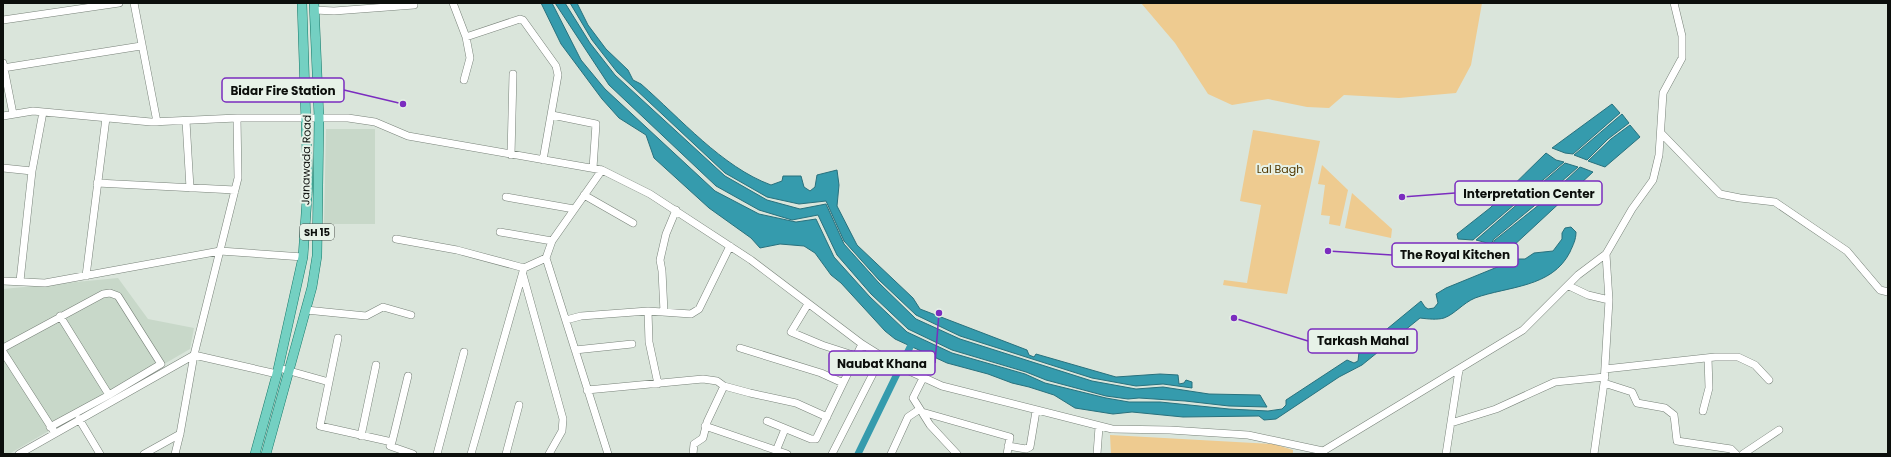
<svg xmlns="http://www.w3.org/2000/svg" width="1891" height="457" font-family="Poppins,sans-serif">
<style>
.built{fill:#c8d8c9}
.green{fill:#eecb90}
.water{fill:#359bad;stroke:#29717d}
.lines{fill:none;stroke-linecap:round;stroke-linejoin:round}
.canal{stroke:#359bad;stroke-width:7}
.minor-casing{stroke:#788279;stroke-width:8}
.major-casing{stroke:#147868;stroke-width:10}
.minor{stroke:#fff;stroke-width:7}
.major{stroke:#74d0c2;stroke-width:9}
.labels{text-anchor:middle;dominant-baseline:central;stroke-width:4;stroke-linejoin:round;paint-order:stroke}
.shield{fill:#e7f2e8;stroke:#4e534e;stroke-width:1}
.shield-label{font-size:10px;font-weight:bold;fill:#0c0f0c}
.street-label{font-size:11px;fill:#0c0f0c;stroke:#e7f2e8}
.park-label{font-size:11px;fill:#513800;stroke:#e7f2e8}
.leader{fill:none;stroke:#7b2cbf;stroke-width:1.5}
.callout-dot{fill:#7b2cbf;stroke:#e7f2e8;stroke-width:1.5}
.callout{fill:#e7f2e8;stroke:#7b2cbf;stroke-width:1.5}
.callout-label{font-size:12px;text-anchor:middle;font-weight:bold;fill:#0c0f0c}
</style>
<rect width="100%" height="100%" fill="#dae5db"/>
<path class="built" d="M 326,129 L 375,129 L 375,224 L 324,224 Z
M 118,278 L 148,319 L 194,328 L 190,349 L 9,454 L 3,454 L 3,289 Z"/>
<path class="green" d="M 1141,3 L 1482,3 L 1471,65 L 1456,93 L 1399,98 L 1344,95 L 1329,108 L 1307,107 L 1268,99 L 1232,105 L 1208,94 L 1175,43 Z
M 1253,130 L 1320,141 L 1287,294 L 1223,285 L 1224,280 L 1247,283 L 1261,205 L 1240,201 Z
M 1322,165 L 1348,190 L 1340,226 L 1329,224 L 1330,216 L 1321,215 L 1325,185 L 1318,184 Z
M 1352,193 L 1392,229 L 1391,238 L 1345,228 Z
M 1110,435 L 1274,444 L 1293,450 L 1293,454 L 1111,454 Z"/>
<path class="water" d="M 541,3 L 552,3 L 581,60 L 605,89 L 715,191 L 759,214 L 796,222 L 816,219 L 834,257 L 870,297 L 907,332 L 952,353 L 1025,374 L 1045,383 L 1106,398 L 1129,402 L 1160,402 L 1229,409 L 1268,411 L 1282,409 L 1286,405 L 1286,400 L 1347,360 L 1354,363 L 1358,361 L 1359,352 L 1421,301 L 1425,307 L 1428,309 L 1434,308 L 1438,303 L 1436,294 L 1446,288 L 1517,259 L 1525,259 L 1534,253 L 1553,251 L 1562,239 L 1562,233 L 1565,228 L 1571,227 L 1576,232 C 1576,240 1573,245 1570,252 C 1552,288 1508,286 1475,298 C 1463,303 1455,314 1444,318 C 1437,320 1428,319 1420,318 L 1362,365 L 1339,377 L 1276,419 L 1264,420 L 1259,416 L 1183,417 L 1132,412 L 1113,414 L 1075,408 L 1054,395 L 1029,387 L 1012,383 L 988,374 L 947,363 L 895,339 L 885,331 L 841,283 L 831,275 L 815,253 L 804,246 L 780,244 L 760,248 L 751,238 L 709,208 L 654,158 L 646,135 L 619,118 L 602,99 L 561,44 Z
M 555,3 L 565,3 L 590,43 L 615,75 L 725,176 L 767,200 L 800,209 L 826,204 L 844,244 L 879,283 L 916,319 L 960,339 L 1092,381 L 1136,389 L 1163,387 L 1209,394 L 1260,395 L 1267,407 L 1229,406 L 1185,401 L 1139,398 L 1128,399 L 1106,396 L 1046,380 L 1026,372 L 952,350 L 908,329 L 871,294 L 837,255 L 818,215 L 792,220 L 759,210 L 716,186 L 609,85 Z
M 570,3 L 577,3 L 588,25 L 606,49 L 628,70 L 633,80 L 641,84 C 680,118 722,167 771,185 L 782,181 L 783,176 L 801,176 L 804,187 L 810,191 L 815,187 L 817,175 L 837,170 L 839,185 L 837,206 L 857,245 L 913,298 L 920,309 L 1027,350 L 1029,355 L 1034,357 L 1036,354 L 1116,377 L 1160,374 L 1178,375 L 1179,384 L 1184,383 L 1186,380 L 1192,382 L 1192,388 L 1163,384 L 1136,386 L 1092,378 L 960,336 L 916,315 L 879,280 L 844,241 L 826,201 L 799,204 L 767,197 L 725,173 L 617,72 L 592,40 Z
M 1612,104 L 1620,113 L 1573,154 L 1565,153 L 1552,148 Z
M 1622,114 L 1629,123 L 1608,139 L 1587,160 L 1574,155 Z
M 1630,125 L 1640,137 L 1605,167 L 1588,161 L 1611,139 Z
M 1546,153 L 1556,160 L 1564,162 L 1473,240 L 1458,239 L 1457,234 L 1490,208 Z
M 1565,163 L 1578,167 L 1534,206 L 1494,239 L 1491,244 L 1476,240 Z
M 1580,167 L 1593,172 L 1511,248 L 1503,254 L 1495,254 L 1496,248 L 1492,244 L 1495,240 L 1545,200 Z"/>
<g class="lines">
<path class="canal" d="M 858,454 L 912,343"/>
<g class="minor-casing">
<path id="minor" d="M 134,3 L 157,122
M 453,3 L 466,37 L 520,19 L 523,20 L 556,66 L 558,75 L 543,160
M 315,10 L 334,11 L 414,5
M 3,20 L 119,3
M 3,63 L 13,114
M 3,68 L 141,46
M 464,80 L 470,58 L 466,37
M 552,115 L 596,124 L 593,168
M 3,116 L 33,111 L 151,122 L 237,118 L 348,118 L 375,122 L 408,136 L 602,170 L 650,194 L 751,260 L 862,344 L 894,364 L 942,386 L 1112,429 L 1170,430 L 1248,435 L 1323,451
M 186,121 L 190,188
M 1661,133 L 1720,194 L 1740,198 L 1775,202 L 1847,251 L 1880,290 L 1888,292
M 511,155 L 513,74
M 3,168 L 32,171
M 602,170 L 552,241 L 546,258 L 608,454
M 97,183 L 235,190
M 584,195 L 633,223
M 506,197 L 574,209
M 500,232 L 552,241
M 396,239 L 457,250 L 524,268
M 523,275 L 563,419 L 562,431 L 549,454
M 86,276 L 106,118
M 3,281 L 45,283 L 220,251 L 303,257
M 20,281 L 32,171 L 43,112
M 1569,286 L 1588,295 L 1609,300
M 808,304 L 791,332 L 822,345 L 856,356
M 306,310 L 366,316 L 383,307 L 411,315
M 648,311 L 649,342 L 658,384
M 664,312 L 662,271 L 660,260 L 666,234 L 676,210
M 566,320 L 581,316 L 648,311 L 691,314 L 699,309 L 730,246
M 3,348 L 103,294 L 110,293 L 118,296 L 161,364 L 109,395 L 60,316
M 740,348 L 821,373 L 843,383
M 575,350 L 632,344
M 3,352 L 55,433
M 279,368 L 329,382 L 320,426 L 392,442 L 390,446 L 413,454
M 1605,369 L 1715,357 L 1738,357 L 1755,365 L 1769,380
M 923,378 L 913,398 L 930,425 L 957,454
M 329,382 L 338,338
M 1604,383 L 1632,392 L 1637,403 L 1665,408 L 1674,415 L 1677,441 L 1731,449 L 1736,454
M 587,390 L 703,379 L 717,381 L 724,386 L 750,393 L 796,403 L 827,417
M 1703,411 L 1709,388 L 1708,358
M 922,412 L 1010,437 L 1007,454
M 79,419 L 100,454
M 767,421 L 811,439 L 816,439 L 862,344
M 1451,423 L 1496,409 L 1555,382 L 1605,377
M 705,426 L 787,454
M 50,427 L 109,395
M 361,436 L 376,365
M 392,442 L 408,376
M 1008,446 L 1026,449 L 1030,447 L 1036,411
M 776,451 L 785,429
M 1320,453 L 1523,330 L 1578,275 L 1606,254 L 1632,209 L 1653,180 L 1659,155 L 1663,93 L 1682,58 L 1682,36 L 1674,3
M 19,454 L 194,355 L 277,374
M 144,454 L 180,434
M 175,454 L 180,434 L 194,355 L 238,178 L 237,118
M 437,454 L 464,352
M 471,454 L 524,268 L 546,258
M 506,454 L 519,405
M 693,454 L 694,444 L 703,438 L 707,422 L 724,386
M 832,454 L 882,356
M 891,454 L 908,417 L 920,409
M 1097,454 L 1099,427
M 1446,454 L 1459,370
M 1594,454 L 1604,383 L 1609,300 L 1606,254
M 1743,454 L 1779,430"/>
</g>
<g class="major-casing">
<path id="major" d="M 255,454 L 277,374 L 303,257 L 308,184 L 302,3
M 266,454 L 312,287 L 317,256 L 319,118 L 314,3"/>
</g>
<use href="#minor" class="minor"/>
<use href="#major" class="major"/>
</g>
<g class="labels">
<rect class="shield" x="300" y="224" width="34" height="16" rx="3"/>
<g class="shield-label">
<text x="317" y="232">SH 15</text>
</g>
<g class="street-label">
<text transform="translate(306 160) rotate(-89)">Janawada Road</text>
</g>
<g class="park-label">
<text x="1280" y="169">Lal Bagh</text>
</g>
</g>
<path class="leader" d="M403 104L344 90M1402 197L1455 193M1328 251L1392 255M1234 318L1308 341M939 313L935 363"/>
<g class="callout-dot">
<circle cx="403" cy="104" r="4"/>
<circle cx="1402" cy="197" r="4"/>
<circle cx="1328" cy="251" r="4"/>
<circle cx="1234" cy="318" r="4"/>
<circle cx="939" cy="313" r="4"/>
</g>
<g class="callout">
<rect x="222" y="78" width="122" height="24" rx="4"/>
<rect x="1455" y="181" width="147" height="24" rx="4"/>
<rect x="1392" y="243" width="126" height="24" rx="4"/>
<rect x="1308" y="329" width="109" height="24" rx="4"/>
<rect x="829" y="351" width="106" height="24" rx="4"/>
</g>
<g class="callout-label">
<text x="283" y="95">Bidar Fire Station</text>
<text x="1529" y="198">Interpretation Center</text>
<text x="1455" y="259">The Royal Kitchen</text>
<text x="1363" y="345">Tarkash Mahal</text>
<text x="882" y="368">Naubat Khana</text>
</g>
<rect width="1891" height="457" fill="none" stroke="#0c0f0c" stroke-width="8"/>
</svg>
